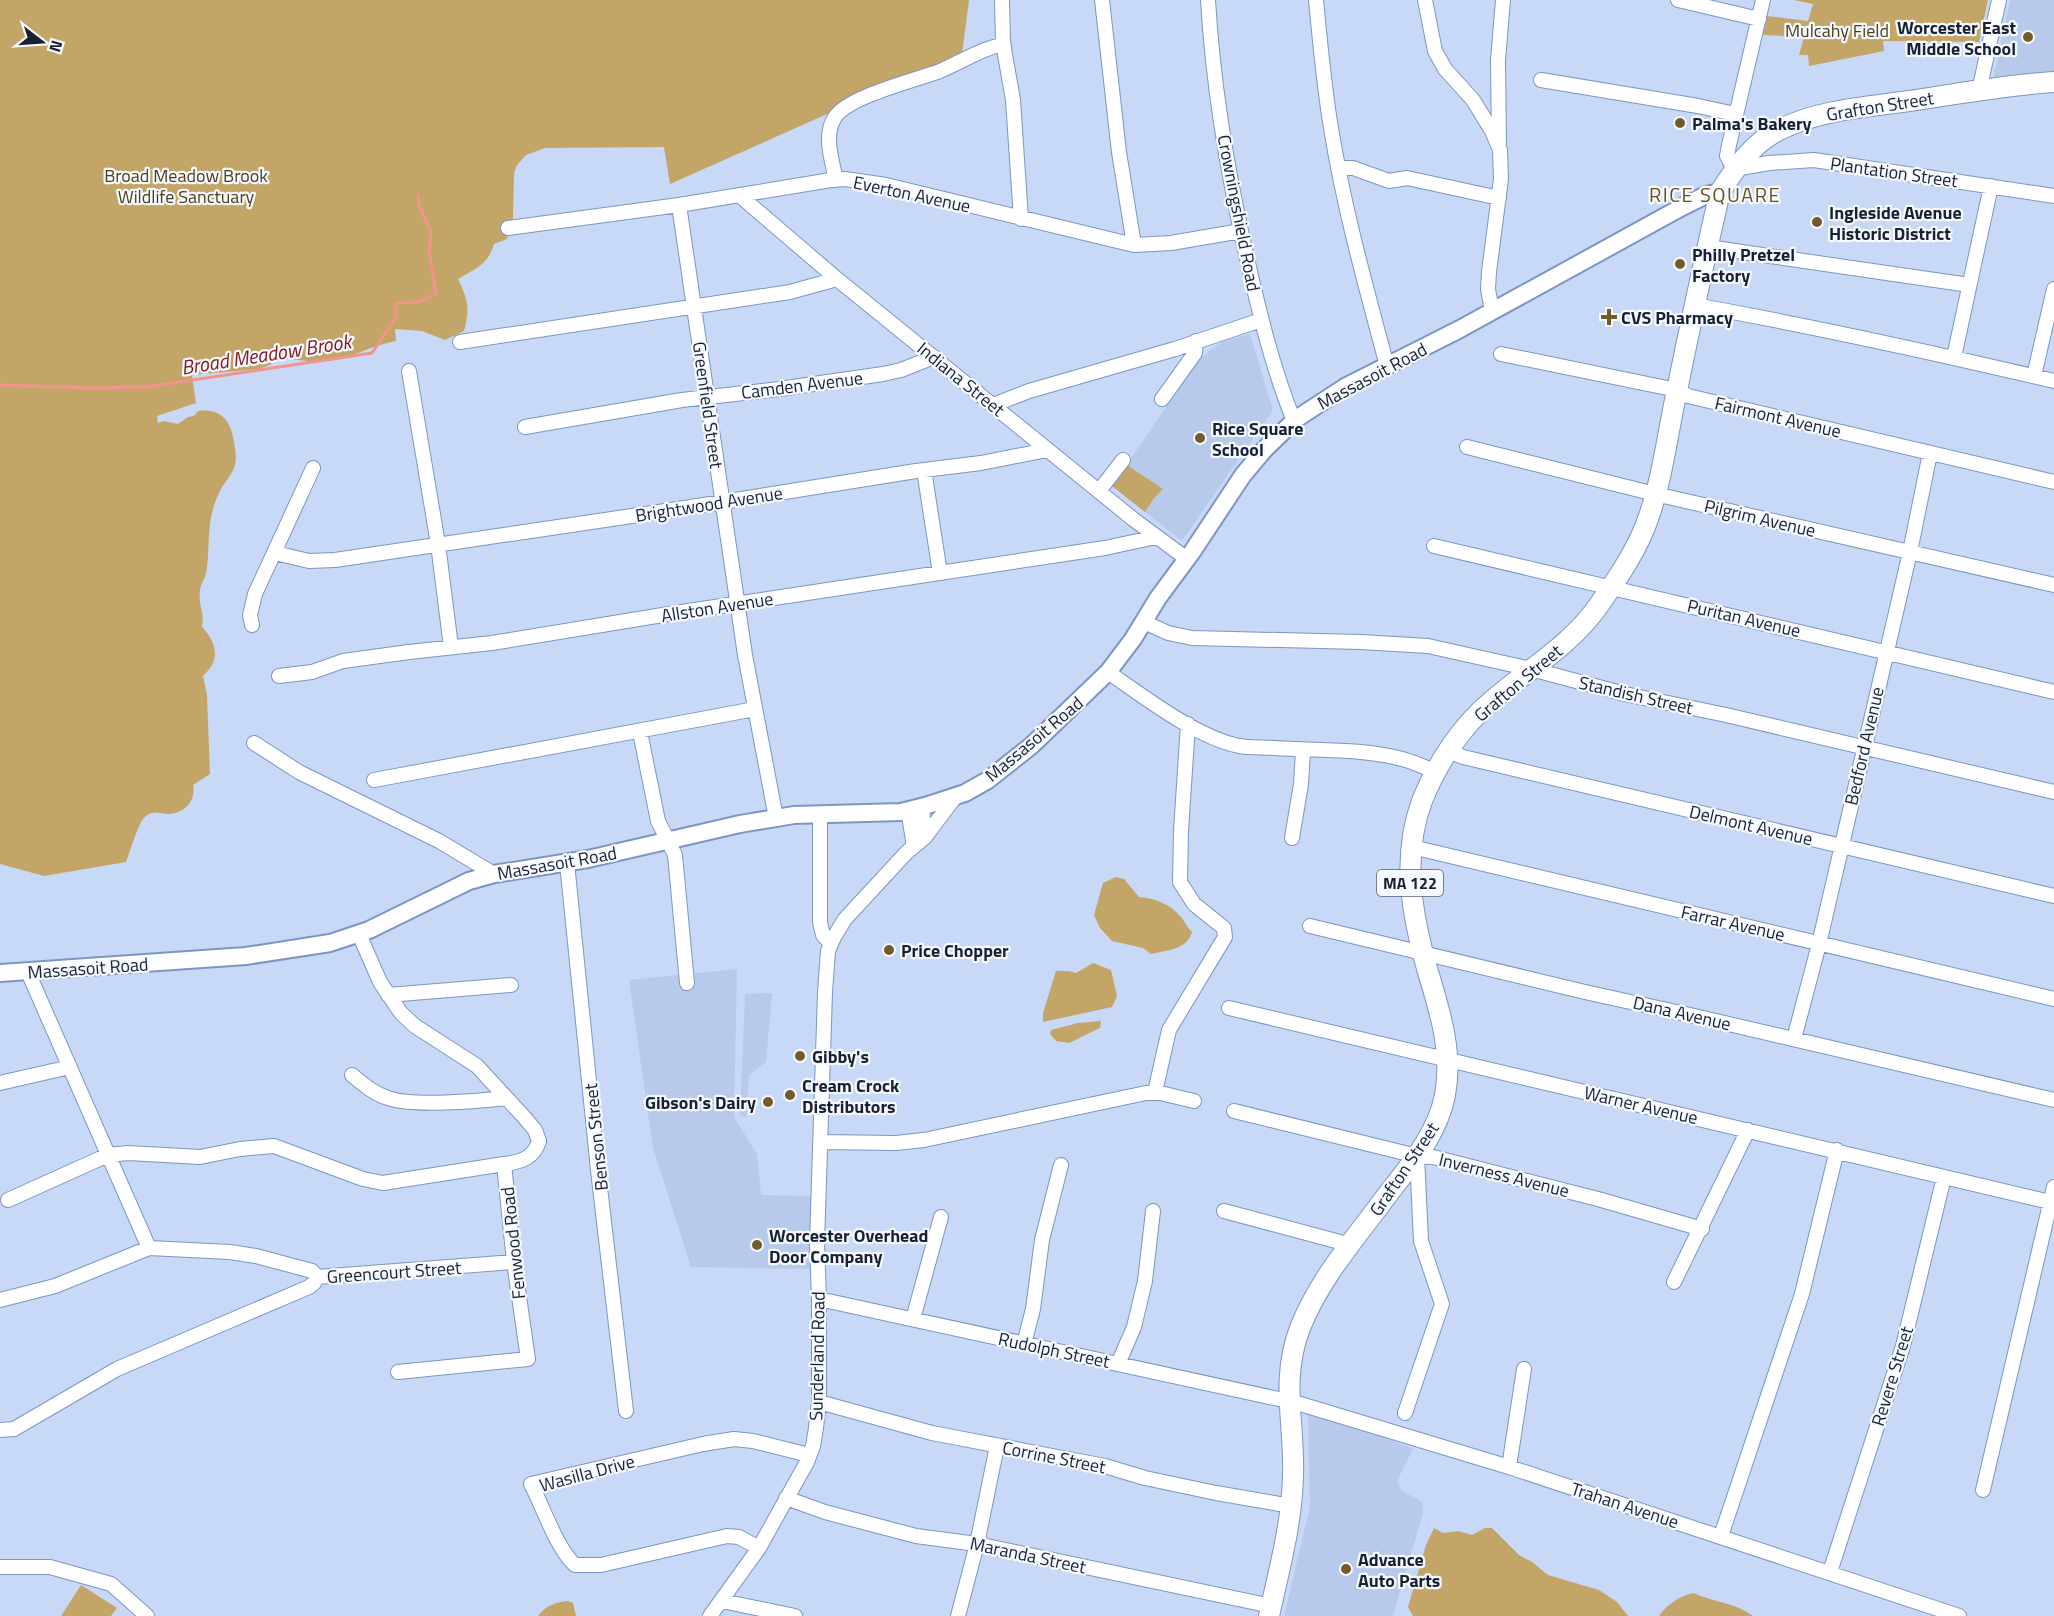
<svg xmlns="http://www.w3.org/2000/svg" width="2054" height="1616" font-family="'Titillium Web',sans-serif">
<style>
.built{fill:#b8caec}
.green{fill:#c4a568}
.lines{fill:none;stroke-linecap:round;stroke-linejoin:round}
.stream{stroke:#f2938e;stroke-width:3}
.minor-casing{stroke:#7d95c5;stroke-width:16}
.major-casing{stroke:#7d95c5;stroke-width:20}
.highway-casing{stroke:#7d95c5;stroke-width:22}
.minor{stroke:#fff;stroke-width:14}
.major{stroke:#fff;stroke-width:16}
.highway{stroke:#fff;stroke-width:20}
.poi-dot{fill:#735c2c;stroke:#f6f9fe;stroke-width:2}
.labels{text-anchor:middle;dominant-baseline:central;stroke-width:4.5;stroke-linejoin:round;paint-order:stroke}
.shield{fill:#f6f9fe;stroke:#5b6271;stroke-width:1.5}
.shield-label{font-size:16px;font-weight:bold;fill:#182134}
.poi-label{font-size:18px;font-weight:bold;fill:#182134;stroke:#f6f9fe;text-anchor:start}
.park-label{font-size:18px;fill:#4e3d18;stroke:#f6f9fe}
.street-label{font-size:18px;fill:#182134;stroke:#f6f9fe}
.neighbourhood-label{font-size:20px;letter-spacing:1.5px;fill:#695017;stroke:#f6f9fe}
.water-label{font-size:20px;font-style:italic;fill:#84141d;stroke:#f6f9fe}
</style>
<rect width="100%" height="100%" fill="#c8d8f7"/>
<path class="built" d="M 2010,0 L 2054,0 L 2054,73 L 1993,80 Z
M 1250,334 L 1273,410 L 1182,541 L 1112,486 L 1197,362 L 1210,350 L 1224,341 Z
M 737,969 L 734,1117 L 757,1154 L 761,1195 L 811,1196 L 810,1269 L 691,1267 L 653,1148 L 629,980 Z
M 772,993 L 766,1062 L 749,1075 L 746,1117 L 740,1116 L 745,994 Z
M 1308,1414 L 1382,1437 L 1413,1449 L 1397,1481 L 1401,1490 L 1422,1502 L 1423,1513 L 1393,1616 L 1284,1616 L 1310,1507 Z"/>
<path class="green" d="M 0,0 L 969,0 L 962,54 L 670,184 L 664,147 L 545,148 L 526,155 L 517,165 L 514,173 L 513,218 L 507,239 L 494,244 C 488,265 476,268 458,279 C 468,299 470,309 464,331 L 445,340 L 422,331 L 395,329 L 396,341 C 372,345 352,358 327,361 C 309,363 292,357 275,360 L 270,365 L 259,369 L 192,375 L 196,403 L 157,416 L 158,423 L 164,421 L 178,424 L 188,417 L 194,416 L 198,411 C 222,408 231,422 234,442 C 235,450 237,457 235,465 C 232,476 223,483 219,493 C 215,501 211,514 210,524 C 208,539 209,559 206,574 C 204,580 200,585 200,591 C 198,606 205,613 202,627 C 217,643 221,660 203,676 L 207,695 L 210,774 L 193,785 C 196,800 186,812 170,814 C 161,815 154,808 144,818 C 138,824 130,852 126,862 L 44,876 L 0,864 Z
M 1794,0 L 1988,0 L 1979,42 L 1883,41 L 1884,51 L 1809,66 L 1808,55 L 1799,55 L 1804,37 L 1763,35 L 1767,16 L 1808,21 L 1813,4 Z
M 1127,465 L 1163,489 L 1154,498 L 1145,512 L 1112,486 Z
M 1116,877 L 1124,879 L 1139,897 C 1154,898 1170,904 1180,916 C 1185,921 1185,925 1192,932 C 1187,950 1167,950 1151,954 L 1143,948 L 1112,941 L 1100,928 L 1094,915 L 1103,883 Z
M 1093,963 L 1111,970 L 1117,996 L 1112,1007 L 1043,1022 L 1043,1013 L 1056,971 L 1069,971 L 1076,973 Z
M 1101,1021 L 1100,1028 L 1069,1043 L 1056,1041 L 1050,1034 L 1051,1030 L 1078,1023 Z
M 1434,1528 L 1443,1533 L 1458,1531 L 1472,1535 L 1485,1528 L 1492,1528 L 1519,1555 L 1532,1562 L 1548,1575 L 1599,1590 L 1617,1602 L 1628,1616 L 1413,1616 L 1408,1607 L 1426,1545 Z
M 81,1585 L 117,1608 L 111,1616 L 61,1616 Z
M 1694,1593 C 1715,1603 1732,1601 1753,1616 L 1659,1616 C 1666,1605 1681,1595 1694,1593 Z
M 568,1601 L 573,1603 L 576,1616 L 538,1616 C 546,1606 555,1602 568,1601 Z"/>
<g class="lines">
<path class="stream" d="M 0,385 L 92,388 L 146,387 L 372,353 L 396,317 L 396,303 L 419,302 L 436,294 L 429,251 L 431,233 L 419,205 L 418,195"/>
<g class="minor-casing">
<path id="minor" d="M 1002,0 L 1003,43 L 1013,100 L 1021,219
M 1102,0 L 1119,152 L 1134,245
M 1208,0 C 1213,86 1227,170 1246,254 C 1259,311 1272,367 1294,421
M 1316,0 C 1320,43 1324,86 1331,128 C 1344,209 1366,287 1387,366
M 1425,0 L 1435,51 L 1445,69 L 1473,100 L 1492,131 L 1500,150 L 1501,179 L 1489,272 L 1488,289 L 1492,311
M 1678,0 L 1759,19
M 1763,0 L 1729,145 L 1727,156 L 1734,169 L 1769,163 L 1814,160 L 2054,196
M 1541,80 L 1698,106 L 1735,114
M 1979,91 L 1999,0
M 1499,142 L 1498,60 L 1503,0
M 1338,168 L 1353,168 L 1389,181 L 1407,178 L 1499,198
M 836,180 C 832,160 823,135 835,117 C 849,96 916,80 940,71 C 953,66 994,42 1004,46
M 739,195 L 837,279 L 1133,519 L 1187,559
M 679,205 L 745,655 L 776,818
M 508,228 L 679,205 L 831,180 L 845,179 L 886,185 L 1134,245 L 1171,243 L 1241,231
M 1708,247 L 1969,285
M 1695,305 C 1816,327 1935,353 2054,381
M 460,342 L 790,292 L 837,279
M 1501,354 L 1677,390 L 1688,396 L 2054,482
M 1954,357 L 1991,186
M 409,371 L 438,544 L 451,647
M 2034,376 L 2054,289
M 1162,399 L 1195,353 L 1196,341
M 993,405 L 1029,391 L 1175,349 L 1261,320
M 525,427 L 682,400 L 779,389 L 883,374 L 901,370 L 934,357
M 1467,447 L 1655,494 L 2054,585
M 924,470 L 940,573
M 1099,491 L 1123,460
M 1434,546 L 2054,692
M 275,553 L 309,561 L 335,560 L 672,510 L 916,471 L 981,463 L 1047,450
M 1144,622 L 1168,633 L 1192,638 L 1361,642 L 1428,646 L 1531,669 L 1625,694 L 1726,715 L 2054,792
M 252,625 L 250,615 L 255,594 L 313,468
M 1108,672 C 1144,697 1196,737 1239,746 C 1251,748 1263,747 1275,748 C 1317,751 1361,748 1402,759 C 1414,762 1425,767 1436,772
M 279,676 L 312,672 L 343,661 L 409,652 L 492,643 L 675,613 L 1105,548 L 1156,537
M 640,732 L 658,821 L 675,855 L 687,983
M 254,743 L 299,772 L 439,841 L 494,874
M 1449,751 L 1463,757 L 1497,765 L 2054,896
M 374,780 L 755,709
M 922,807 L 925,837
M 908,810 L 914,846
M 820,815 L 820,922 L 823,935 L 831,944
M 1292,838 L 1301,784 L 1303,751
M 1412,847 L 2054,999
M 567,863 L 598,1170 L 626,1411
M 1310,926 L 1585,992 L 1690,1015 L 2054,1100
M 359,934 L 380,982 L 401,1013 L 415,1026 L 477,1066 L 524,1117 L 535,1130 L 539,1141 C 534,1158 521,1162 504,1164 L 514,1262 L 528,1359 L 398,1372
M 28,972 L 149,1248
M 388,995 L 511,985
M 1229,1008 L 2054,1203
M 1794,1039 L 1819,944 L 1910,552 L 1930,453
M 352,1075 C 363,1084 374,1094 388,1098 C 413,1107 479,1101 506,1098
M 0,1083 L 70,1067
M 1155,1092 L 1169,1030 L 1225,937 L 1224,928 L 1194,904 L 1180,882 L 1181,831 L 1188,724
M 1234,1111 L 1417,1156 L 1433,1157 L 1598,1199 L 1702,1229
M 820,1142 L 896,1143 L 924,1140 L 1146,1093 L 1160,1093 L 1194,1101
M 8,1200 L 108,1155 L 128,1153 L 200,1157 L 240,1149 L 274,1146 L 363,1179 L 383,1183 L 504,1164
M 1224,1211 L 1351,1245
M 1674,1282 L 1748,1130
M 819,1299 L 1297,1403 L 1509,1467 L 1959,1616
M 0,1300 L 55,1286 L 149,1248 L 230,1252 L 256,1256 L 312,1271 L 317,1277 L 514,1262
M 913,1319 L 941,1217
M 1024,1344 L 1033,1309 L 1042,1240 L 1061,1165
M 1118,1364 L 1134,1327 L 1145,1281 L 1153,1211
M 819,1402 L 932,1433 L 1105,1466 L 1145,1478 L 1216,1493 L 1291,1506
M 1405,1413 L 1442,1304 L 1421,1241 L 1417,1156
M 0,1430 L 14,1429 L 117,1369 L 309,1287 L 314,1283 L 317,1277
M 1509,1467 L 1524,1369
M 1983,1490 L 2054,1187
M 786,1498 L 825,1512 L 916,1536 L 977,1544 L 1271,1606
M 1721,1536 L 1802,1294 L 1837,1150
M 759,1548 L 739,1537 L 727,1536 L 601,1565 L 575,1565 C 557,1549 543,1507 531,1484 L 703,1444 L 734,1439 L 753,1441 L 809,1455
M 0,1567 L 50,1567 L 111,1584 L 147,1616
M 1830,1572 L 1903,1346 L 1944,1177
M 722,1601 L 795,1616
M 710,1616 L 759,1548 L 807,1462 L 813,1446 L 816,1428 L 819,1402 L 819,1299 L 817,1243 L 825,992 L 828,951 L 834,937 L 845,919 L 907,852 L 925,837 L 956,796
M 958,1616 L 977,1544 L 997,1446"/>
</g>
<g class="major-casing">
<path id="major" d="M 0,973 L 246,956 L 330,943 L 369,930 L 469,881 L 494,874 L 588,859 L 740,824 L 794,815 L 901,812 L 925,806 L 965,793 L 988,780 L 1031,746 L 1108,672 L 1133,639 L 1158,598 L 1192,552 L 1243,475 L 1264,450 L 1296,419 L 1345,387 L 1460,329 L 1682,207 L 1706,195 L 1720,192"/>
</g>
<g class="highway-casing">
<path id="highway" d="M 1269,1616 C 1279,1570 1292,1523 1293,1476 C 1295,1424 1280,1380 1300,1328 C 1320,1277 1359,1234 1391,1190 C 1413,1162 1438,1132 1445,1095 C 1453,1052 1440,1012 1428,972 C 1412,916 1401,857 1422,801 C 1437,763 1462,725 1494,699 C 1530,668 1571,645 1599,605 C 1618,578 1639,547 1649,516 C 1662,479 1667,438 1675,400 C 1689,331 1704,261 1720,192 C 1736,167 1752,144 1779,130 C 1818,110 1866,107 1909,101 C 1957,94 2005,85 2054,82"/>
</g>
<use href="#minor" class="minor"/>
<use href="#major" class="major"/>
<use href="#highway" class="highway"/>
</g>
<g class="poi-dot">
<circle cx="2028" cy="37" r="6"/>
<circle cx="1680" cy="123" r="6"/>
<circle cx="1817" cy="222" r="6"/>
<circle cx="1680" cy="264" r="6"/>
<path d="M1606 308h6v6h6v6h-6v6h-6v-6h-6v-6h6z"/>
<circle cx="1200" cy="438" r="6"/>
<circle cx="889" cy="950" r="6"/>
<circle cx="800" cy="1056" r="6"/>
<circle cx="790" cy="1095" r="6"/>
<circle cx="768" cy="1102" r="6"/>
<circle cx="757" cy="1245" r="6"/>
<circle cx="1346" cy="1569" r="6"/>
</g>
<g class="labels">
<rect class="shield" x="1377" y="870" width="66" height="26" rx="4.5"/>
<g class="shield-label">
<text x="1410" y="883">MA 122</text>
</g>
<g class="poi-label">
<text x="2016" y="27" text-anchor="end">Worcester East<tspan x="2016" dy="21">Middle School</tspan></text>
<text x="1692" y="123">Palma's Bakery</text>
<text x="1829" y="212">Ingleside Avenue<tspan x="1829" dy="21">Historic District</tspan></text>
<text x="1692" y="254">Philly Pretzel<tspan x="1692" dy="21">Factory</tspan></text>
<text x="1621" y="317">CVS Pharmacy</text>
<text x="1212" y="428">Rice Square<tspan x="1212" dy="21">School</tspan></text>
<text x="901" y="950">Price Chopper</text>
<text x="812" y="1056">Gibby's</text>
<text x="802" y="1085">Cream Crock<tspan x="802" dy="21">Distributors</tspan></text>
<text x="756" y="1102" text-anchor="end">Gibson's Dairy</text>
<text x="769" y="1235">Worcester Overhead<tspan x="769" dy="21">Door Company</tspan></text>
<text x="1358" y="1559">Advance<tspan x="1358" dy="21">Auto Parts</tspan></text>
</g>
<g class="park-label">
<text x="1837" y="30">Mulcahy Field</text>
<text x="186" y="175">Broad Meadow Brook<tspan x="186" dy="21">Wildlife Sanctuary</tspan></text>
</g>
<g class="street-label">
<text transform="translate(1880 106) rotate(-9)">Grafton Street</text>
<text transform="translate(1894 172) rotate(8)">Plantation Street</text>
<text transform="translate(912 194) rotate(12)">Everton Avenue</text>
<text transform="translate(1239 213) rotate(79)">Crowningshield Road</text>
<text transform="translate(1372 376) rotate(-28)">Massasoit Road</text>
<text transform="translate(961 379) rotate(39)">Indiana Street</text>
<text transform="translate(802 385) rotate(-7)">Camden Avenue</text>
<text transform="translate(708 405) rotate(82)">Greenfield Street</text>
<text transform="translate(1778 417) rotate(13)">Fairmont Avenue</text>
<text transform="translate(709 504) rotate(-9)">Brightwood Avenue</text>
<text transform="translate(1760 518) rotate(13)">Pilgrim Avenue</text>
<text transform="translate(717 607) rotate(-9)">Allston Avenue</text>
<text transform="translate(1744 618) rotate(13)">Puritan Avenue</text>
<text transform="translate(1518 683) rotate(-40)">Grafton Street</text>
<text transform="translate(1636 695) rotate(13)">Standish Street</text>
<text transform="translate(1034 739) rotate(-40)">Massasoit Road</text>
<text transform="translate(1864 746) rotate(-77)">Bedford Avenue</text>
<text transform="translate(1751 825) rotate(13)">Delmont Avenue</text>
<text transform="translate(557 863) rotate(-10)">Massasoit Road</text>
<text transform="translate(1733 923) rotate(13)">Farrar Avenue</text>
<text transform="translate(88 968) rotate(-4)">Massasoit Road</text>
<text transform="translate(1682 1013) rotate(13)">Dana Avenue</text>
<text transform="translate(1641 1105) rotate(13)">Warner Avenue</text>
<text transform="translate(596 1137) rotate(-96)">Benson Street</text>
<text transform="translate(1404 1169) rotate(-56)">Grafton Street</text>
<text transform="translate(1504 1175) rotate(14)">Inverness Avenue</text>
<text transform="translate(513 1243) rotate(-96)">Fenwood Road</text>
<text transform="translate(394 1272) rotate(-4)">Greencourt Street</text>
<text transform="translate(1054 1350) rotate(12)">Rudolph Street</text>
<text transform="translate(817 1356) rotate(-89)">Sunderland Road</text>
<text transform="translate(1892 1376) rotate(-73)">Revere Street</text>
<text transform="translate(1054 1457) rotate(11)">Corrine Street</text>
<text transform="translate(587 1473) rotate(-15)">Wasilla Drive</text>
<text transform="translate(1625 1505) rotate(18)">Trahan Avenue</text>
<text transform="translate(1028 1555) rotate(12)">Maranda Street</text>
</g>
<g class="neighbourhood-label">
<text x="1715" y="194">RICE SQUARE</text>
</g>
<g class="water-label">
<text transform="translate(266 354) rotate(-9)">Broad Meadow Brook</text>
</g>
</g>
<g transform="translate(42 42) rotate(107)" stroke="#f6f9fe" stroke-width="4.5" paint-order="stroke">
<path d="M0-4.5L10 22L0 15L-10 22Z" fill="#182134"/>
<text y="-9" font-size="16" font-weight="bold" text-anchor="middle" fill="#182134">N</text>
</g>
</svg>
